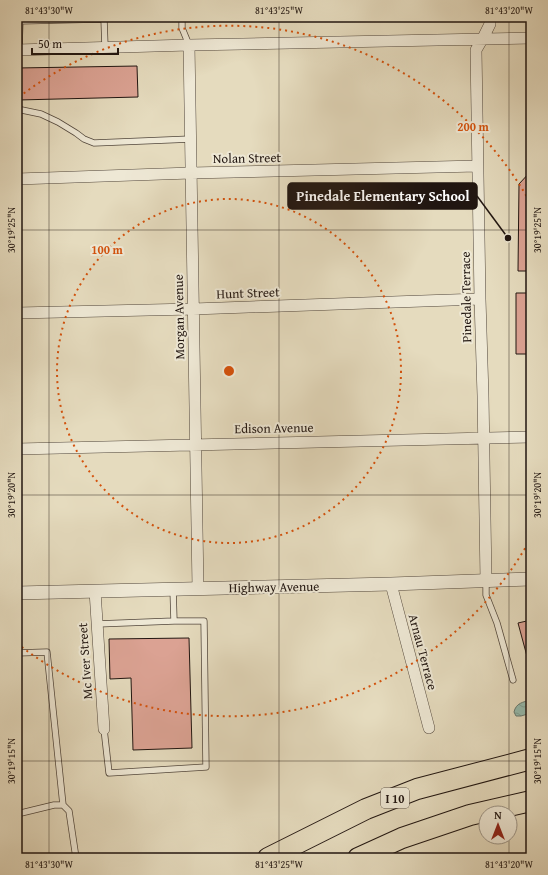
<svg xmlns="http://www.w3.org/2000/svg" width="548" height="875" font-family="'Gentium Book Plus',serif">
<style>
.water{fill:url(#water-waves);stroke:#67796f}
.building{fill:#dba293;stroke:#211611}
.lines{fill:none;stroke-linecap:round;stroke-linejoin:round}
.service-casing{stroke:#52473c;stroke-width:7}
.minor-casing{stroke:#52473c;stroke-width:12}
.tertiary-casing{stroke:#52473c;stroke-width:14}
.motorway-casing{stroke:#211611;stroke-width:22}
.service{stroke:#eee8d5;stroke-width:5.5}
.minor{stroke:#eee8d5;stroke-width:11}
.tertiary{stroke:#eee8d5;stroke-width:13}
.motorway{stroke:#e5dbbe;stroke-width:20}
.ticks{fill:none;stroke:#211611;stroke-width:1;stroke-opacity:0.45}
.ring{fill:none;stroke:#d4520c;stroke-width:2;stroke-dasharray:2 4}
.labels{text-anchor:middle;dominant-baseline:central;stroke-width:4;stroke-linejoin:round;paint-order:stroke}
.shield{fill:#eee8d5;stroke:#5e554c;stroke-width:1}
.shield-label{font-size:12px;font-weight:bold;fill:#211611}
.street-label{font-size:13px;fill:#211611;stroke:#eee8d5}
.centre{fill:#d4520c;stroke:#eee8d5;stroke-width:2}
.ring-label{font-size:12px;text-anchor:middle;font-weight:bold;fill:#d4520c;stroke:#eee8d5;stroke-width:4;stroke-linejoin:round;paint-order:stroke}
.leader{fill:none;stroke:#211611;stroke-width:1.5}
.callout-dot{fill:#211611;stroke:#eee8d5;stroke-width:1.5}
.callout{fill:#211611;stroke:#211611;stroke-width:1.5}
.callout-label{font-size:14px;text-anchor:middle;font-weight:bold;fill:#fff}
.neatline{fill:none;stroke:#211611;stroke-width:1.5}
.ticks-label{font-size:10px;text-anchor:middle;fill:#211611}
</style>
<defs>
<pattern id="water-waves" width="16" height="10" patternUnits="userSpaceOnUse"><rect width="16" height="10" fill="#96bbad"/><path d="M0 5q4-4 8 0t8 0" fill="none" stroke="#81a094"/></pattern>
</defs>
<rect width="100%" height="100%" fill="#e5dbbe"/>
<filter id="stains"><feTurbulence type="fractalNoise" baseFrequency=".005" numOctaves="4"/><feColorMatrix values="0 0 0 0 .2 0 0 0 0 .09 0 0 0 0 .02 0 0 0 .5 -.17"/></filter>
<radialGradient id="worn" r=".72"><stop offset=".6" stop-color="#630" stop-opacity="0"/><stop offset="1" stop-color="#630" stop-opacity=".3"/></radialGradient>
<path class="water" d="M 531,700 L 531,713 L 521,716 L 516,716 L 514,712 C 516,703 523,702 531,700 Z"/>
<path class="building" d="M 137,66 L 138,97 L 18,100 L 17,68 Z
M 531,171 L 531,271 L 518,271 L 519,184 Z
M 516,293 L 531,293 L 531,354 L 516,354 Z
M 531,620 L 531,660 L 528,660 L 518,623 Z
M 189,638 L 192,748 L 133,750 L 131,678 L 110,679 L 109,639 Z"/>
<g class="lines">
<g class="service-casing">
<path id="service" d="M 182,17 L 182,28 L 189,45
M 19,50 L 20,21 L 104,19 L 105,47
M 17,109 L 41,114 L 58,122 L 76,133 L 84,139 L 94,143 L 191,139
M 486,581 L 486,595 L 497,623 L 513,680
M 97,624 L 174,621
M 17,653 L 47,652 L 63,805
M 104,729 L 109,773 L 206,767 L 204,621 L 174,621 L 173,589
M 17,814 L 54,805 L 63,805 L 69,811 L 76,858"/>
</g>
<g class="minor-casing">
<path id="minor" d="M 189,45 L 198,588
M 17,50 L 189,45 L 531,38
M 17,179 L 191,173 L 477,166
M 17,313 L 193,309 L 480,299
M 17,449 L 531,437
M 486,580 L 483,396 L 480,299 L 476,50 L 483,38 L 490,24 L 490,17
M 391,584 L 429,728
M 95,591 L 104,729"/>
</g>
<g class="tertiary-casing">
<path id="tertiary" d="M 17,593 L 391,584 L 531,579"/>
</g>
<g class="motorway-casing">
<path id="motorway" d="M 268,858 L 366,809 L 417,789 L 531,759
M 358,858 L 402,838 L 470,815 L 531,801"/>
</g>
<use href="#service" class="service"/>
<use href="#minor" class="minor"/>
<use href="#tertiary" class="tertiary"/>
<use href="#motorway" class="motorway"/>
</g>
<path class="ticks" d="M 49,17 L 49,858M 279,17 L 279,858M 509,17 L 509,813M 17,230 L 531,230M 17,495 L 531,495M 17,761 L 531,761M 509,837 L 509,858"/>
<g class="ring">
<circle cx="229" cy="371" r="172"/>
<path d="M531 538A345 345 0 0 1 19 645M19 97A345 345 0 0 1 531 204"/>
</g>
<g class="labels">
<rect class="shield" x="381" y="788" width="28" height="20" rx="3"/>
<g class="shield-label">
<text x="395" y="798">I 10</text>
</g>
<g class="street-label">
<text transform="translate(247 158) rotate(-1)">Nolan Street</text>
<text transform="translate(248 293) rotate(-2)">Hunt Street</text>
<text transform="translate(466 297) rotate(-91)">Pinedale Terrace</text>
<text transform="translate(179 317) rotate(-91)">Morgan Avenue</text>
<text transform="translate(274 428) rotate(-1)">Edison Avenue</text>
<text transform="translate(274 587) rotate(-1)">Highway Avenue</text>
<text transform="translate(423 652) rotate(75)">Arnau Terrace</text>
<text transform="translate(85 661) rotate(-94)">Mc Iver Street</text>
</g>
</g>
<circle cx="229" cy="371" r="6" class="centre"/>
<g class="ring-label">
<text x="473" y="131">200 m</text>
<text x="107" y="254">100 m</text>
</g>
<path class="leader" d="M508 238L477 196"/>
<circle class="callout-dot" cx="508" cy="238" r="4"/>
<rect class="callout" x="288" y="183" width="189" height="26" rx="4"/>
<g class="callout-label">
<text x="383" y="201">Pinedale Elementary School</text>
</g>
<rect width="548" height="875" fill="none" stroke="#e5dbbe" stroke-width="44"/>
<g transform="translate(498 825)"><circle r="19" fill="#eee8d5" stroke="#9c9487"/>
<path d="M0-3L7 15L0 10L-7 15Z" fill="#8f2418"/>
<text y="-6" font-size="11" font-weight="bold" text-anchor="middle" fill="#211611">N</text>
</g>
<path d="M32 48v6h86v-6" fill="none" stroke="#211611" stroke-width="2"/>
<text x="38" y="48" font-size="12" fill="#211611" stroke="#eee8d5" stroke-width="3" paint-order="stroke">50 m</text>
<rect x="22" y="22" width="504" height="831" class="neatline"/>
<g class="ticks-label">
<text x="49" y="14">81°43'30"W</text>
<text x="279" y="14">81°43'25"W</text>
<text x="509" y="14">81°43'20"W</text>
<text transform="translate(11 230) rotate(-90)" y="4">30°19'25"N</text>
<text transform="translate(537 230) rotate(-90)" y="4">30°19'25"N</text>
<text transform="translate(11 495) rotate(-90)" y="4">30°19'20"N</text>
<text transform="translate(537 495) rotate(-90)" y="4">30°19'20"N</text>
<text transform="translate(11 761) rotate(-90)" y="4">30°19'15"N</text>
<text transform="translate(537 761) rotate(-90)" y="4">30°19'15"N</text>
<text x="49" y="868">81°43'30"W</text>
<text x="279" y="868">81°43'25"W</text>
<text x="509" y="868">81°43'20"W</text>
</g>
<rect width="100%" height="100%" filter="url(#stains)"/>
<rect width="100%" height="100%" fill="url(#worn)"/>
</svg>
